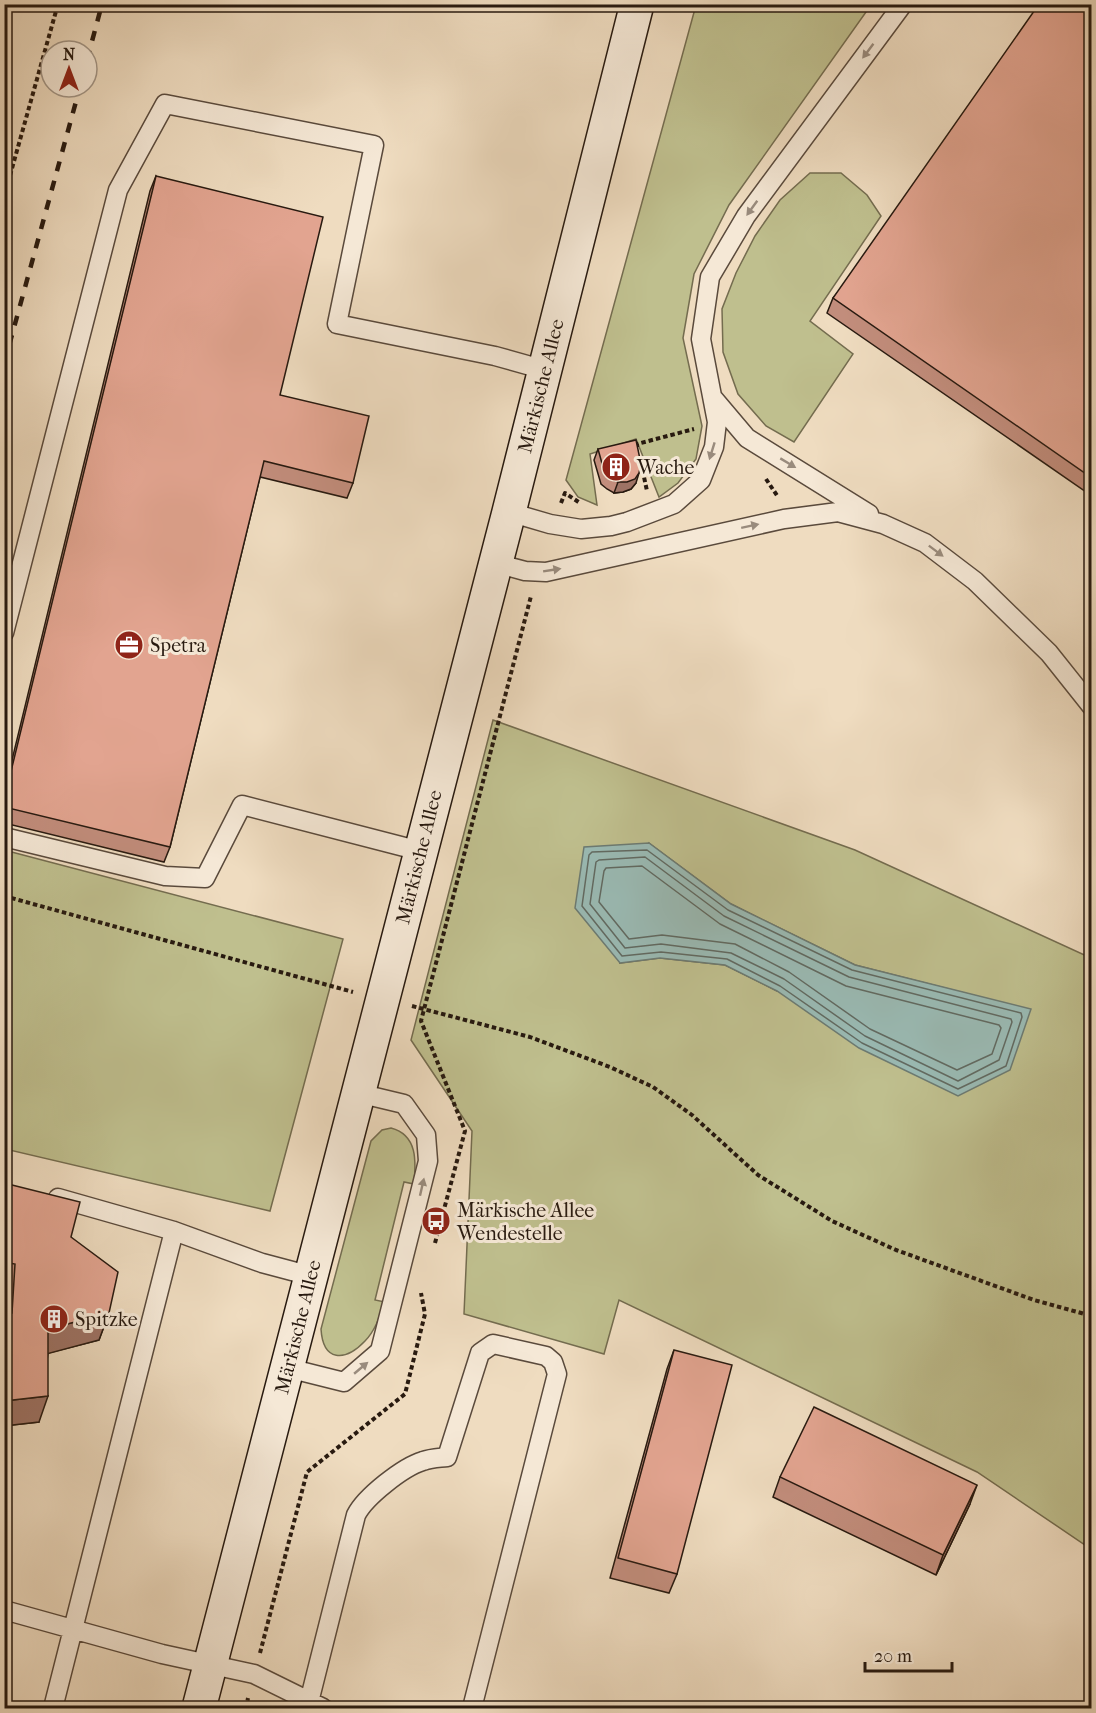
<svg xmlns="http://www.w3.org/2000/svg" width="1096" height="1713" font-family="'IM FELL French Canon',serif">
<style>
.green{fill:#bfbf8e;stroke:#746c4f;stroke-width:1.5;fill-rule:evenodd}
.water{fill:#9abbb5;stroke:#6c7b73;stroke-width:1.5}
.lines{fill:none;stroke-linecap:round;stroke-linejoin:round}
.shore{stroke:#616a62;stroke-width:1.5}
.lane-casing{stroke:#5a4a3c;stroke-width:21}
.secondary-casing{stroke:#281a10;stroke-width:36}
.path{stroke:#281a10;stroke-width:4;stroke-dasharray:4.5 3;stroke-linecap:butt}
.lane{stroke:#f5e8d6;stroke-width:18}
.secondary{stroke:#f5e8d6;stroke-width:33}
.rail{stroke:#281a10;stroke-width:4.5;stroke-dasharray:10 10;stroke-linecap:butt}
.wall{fill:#c28d7c;stroke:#281a10;stroke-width:1.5}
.shaded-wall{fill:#9e7365;stroke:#281a10;stroke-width:1.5}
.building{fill:#e2a490;stroke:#281a10;stroke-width:1.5}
.oneway{fill:#998b7d}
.labels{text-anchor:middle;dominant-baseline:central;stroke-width:6;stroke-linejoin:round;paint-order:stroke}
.street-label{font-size:20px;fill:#281a10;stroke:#f5e8d6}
.poi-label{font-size:20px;fill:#281a10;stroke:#f5e8d6;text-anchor:start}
</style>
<rect width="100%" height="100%" fill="#efdcc0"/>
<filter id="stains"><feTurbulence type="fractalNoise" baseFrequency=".00333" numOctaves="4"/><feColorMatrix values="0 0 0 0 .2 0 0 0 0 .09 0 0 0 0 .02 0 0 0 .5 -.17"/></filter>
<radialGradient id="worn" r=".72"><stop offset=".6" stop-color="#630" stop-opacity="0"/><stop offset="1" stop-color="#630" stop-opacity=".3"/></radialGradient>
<path class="green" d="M 696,5 L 871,5 L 729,205 L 694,274 L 683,338 L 702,426 L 696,459 L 678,483 L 659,497 L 636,439 L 590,454 L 597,505 L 578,497 L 566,480 Z
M 810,173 L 841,173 L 867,195 L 881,216 L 810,321 L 853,354 L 794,442 L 766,426 L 738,394 L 723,352 L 722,309 L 736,273 L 755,236 L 780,200 Z
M 493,720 L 855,850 L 1091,958 L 1091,1549 L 977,1472 L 619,1300 L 604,1354 L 464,1314 L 472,1131 L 411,1040 ZM 649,843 L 731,904 L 855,965 L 1031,1010 L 777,991 L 725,965 L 660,958 L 620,963 Z
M 4,850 L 343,939 L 270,1211 L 5,1149 Z
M 391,1128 C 418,1135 416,1162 414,1184 L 404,1182 L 375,1300 L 385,1302 C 380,1316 375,1331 365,1341 C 345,1362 323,1362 321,1329 L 371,1141 L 382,1130 Z"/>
<path class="water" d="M 649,843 L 731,904 L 855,965 L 1031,1009 L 1010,1070 L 958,1096 L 859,1048 L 777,991 L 725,965 L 660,958 L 620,963 L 575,908 L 584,847 Z"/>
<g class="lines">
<path class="shore" d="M 647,850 L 728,910 L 852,970 L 1021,1013 L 1022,1017 L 1006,1066 L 958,1089 L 862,1043 L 780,986 L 727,959 L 661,952 L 622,956 L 582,906 L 589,855 L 592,852 Z
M 645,857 L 724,916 L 849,977 L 1011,1019 L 1012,1022 L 999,1060 L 958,1081 L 865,1036 L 784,979 L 731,953 L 661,944 L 625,948 L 590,904 L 596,862 L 599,860 Z
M 642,866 L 720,924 L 846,986 L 999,1025 L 1001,1028 L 992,1054 L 957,1070 L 870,1029 L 789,972 L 735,944 L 662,935 L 629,939 L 599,902 L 604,871 L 606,868 Z"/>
<g class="lane-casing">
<path id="lane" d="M 714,399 L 747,438 L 869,514
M 509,512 L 550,524 L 581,529 L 611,526 L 627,522 L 674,504 L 701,480 L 714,447 L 717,422 L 701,339 L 710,277 L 746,216 L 903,4
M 495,563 L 525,571 L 546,572 L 784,519 L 838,512 L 883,524 L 925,543 L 975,581 L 1049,653 L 1092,707
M 4,633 L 118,190 L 165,104 L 374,145 L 337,324 L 495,356 L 545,370
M 4,837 L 165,876 L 205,878 L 242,805 L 420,851
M 58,1198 L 174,1231
M 288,1368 L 344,1382 L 380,1351 L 428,1161 L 426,1135 L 404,1104 L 358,1093
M 4,1610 L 162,1654 L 254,1674 L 323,1708
M 309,1702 L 356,1515 C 365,1497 403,1467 423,1461 C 431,1458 439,1458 447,1457 L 480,1353 L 493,1344 L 546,1356 L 553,1362 L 557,1374 L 472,1708
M 53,1708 L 174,1231 L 262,1263 L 311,1276"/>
</g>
<g class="secondary-casing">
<path id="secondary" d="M 199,1708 L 509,512 L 637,4"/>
</g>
<path class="path" d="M 4,197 L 58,4
M 637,447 L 637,444 L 694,429
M 641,463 L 647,491
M 766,479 L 778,497
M 561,503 L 565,493 L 580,503
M 4,896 L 353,992
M 412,1006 L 530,1037 L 610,1067 L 653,1087 L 692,1115 L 758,1175 L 832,1221 L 896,1250 L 1034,1300 L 1092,1316
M 435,1243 L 465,1131 L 421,1021 L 531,596
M 260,1653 L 307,1472 L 405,1394 L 425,1314 L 421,1293
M 246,1708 L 248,1698"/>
<use href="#lane" class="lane"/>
<use href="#secondary" class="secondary"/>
<path class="rail" d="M 87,60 L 102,4
M 4,364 L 80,87"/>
</g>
<path class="wall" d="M 1092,4 L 1092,496 L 827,313 L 833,298 Z
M 156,176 L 280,395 L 353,483 L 347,498 L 260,477 L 170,847 L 164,862 L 4,823 L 4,793 L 150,191 Z
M 598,449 L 636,483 L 631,489 L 623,492 L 614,493 L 607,489 L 601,484 L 594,460 Z
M 4,1183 L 71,1237 L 109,1313 L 99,1340 L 48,1353 L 39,1422 L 4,1426 Z
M 674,1350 L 677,1574 L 669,1593 L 610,1578 L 667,1369 Z
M 780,1477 L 970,1504 L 936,1575 L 773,1497 Z"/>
<path class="shaded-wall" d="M 639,473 L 636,483 L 631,489 L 623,492 L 614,493 L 618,482 Z
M 109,1313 L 99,1340 L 39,1356 L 48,1329 Z
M 48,1396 L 39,1422 L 4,1426 L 4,1401 Z
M 977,1485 L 970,1504 L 936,1575 L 943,1555 Z"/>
<path class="building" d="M 1039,4 L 1092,4 L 1092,478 L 833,298 Z
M 156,176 L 323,217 L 280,395 L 369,416 L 353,483 L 264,461 L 170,847 L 4,807 L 4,800 Z
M 636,440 L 641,464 L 639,473 L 635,479 L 627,482 L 618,482 L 610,479 L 605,474 L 598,449 Z
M 4,1183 L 80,1202 L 71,1237 L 118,1272 L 109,1313 L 48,1329 L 48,1396 L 4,1401 L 4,1314 L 12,1313 L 15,1264 L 4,1262 Z
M 674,1350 L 732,1365 L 677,1574 L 618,1558 Z
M 814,1407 L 977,1485 L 943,1555 L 780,1477 Z"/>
<defs><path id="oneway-solid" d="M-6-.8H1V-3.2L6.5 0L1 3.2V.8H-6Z" transform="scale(1.5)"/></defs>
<g class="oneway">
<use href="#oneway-solid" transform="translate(868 51) rotate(127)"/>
<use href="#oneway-solid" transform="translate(752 208) rotate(126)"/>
<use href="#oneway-solid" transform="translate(712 451) rotate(107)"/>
<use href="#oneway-solid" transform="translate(788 463) rotate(31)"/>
<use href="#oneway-solid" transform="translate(750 526) rotate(-12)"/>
<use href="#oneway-solid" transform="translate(936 551) rotate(37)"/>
<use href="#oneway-solid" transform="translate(552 570) rotate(-9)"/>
<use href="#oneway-solid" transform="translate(422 1187) rotate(-77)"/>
<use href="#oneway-solid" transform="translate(361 1368) rotate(-40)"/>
</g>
<defs>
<g id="building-disc" transform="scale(1.5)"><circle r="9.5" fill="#8f2418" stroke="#f5e8d6"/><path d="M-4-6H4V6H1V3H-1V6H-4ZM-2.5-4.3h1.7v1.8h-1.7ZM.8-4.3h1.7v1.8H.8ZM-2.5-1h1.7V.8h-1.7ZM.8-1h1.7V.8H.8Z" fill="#fff"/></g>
<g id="office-disc" transform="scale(1.5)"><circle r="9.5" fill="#8f2418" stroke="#f5e8d6"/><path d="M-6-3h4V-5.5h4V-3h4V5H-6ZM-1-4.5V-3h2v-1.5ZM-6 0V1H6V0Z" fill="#fff"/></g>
<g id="bus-disc" transform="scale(1.5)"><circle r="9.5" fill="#8f2418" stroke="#f5e8d6"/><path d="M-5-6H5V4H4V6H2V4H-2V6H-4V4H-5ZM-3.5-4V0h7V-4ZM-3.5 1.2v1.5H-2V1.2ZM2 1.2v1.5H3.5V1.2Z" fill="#fff"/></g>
</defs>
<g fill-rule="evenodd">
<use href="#building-disc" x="616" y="467"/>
<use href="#office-disc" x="129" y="645"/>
<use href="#bus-disc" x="436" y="1221"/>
<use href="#building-disc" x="54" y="1319"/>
</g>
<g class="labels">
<g class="street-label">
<text transform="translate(541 386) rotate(-76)">Märkische Allee</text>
<text transform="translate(419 857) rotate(-76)">Märkische Allee</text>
<text transform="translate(298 1327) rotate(-76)">Märkische Allee</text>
</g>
<g class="poi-label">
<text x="637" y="467">Wache</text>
<text x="150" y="645">Spetra</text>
<text x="457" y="1210">Märkische Allee<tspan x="457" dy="23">Wendestelle</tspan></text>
<text x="75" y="1319">Spitzke</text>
</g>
</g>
<rect width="1096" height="1713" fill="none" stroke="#efdcc0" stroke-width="24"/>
<rect x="6" y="6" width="1084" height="1701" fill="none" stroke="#281a10" stroke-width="3"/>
<rect x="12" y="12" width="1072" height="1689" fill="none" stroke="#281a10" stroke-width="1.5"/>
<g transform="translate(69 69)"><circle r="28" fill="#f5e8d6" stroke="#a39687" stroke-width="1.5"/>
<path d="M0-4.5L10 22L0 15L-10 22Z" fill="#8f2418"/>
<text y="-9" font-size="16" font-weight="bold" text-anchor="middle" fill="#281a10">N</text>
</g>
<path d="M865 1662v9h87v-9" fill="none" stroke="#281a10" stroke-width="3"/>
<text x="874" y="1662" font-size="18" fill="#281a10" stroke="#f5e8d6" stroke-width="4.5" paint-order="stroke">20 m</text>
<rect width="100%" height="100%" filter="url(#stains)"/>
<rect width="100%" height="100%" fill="url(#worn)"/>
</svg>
